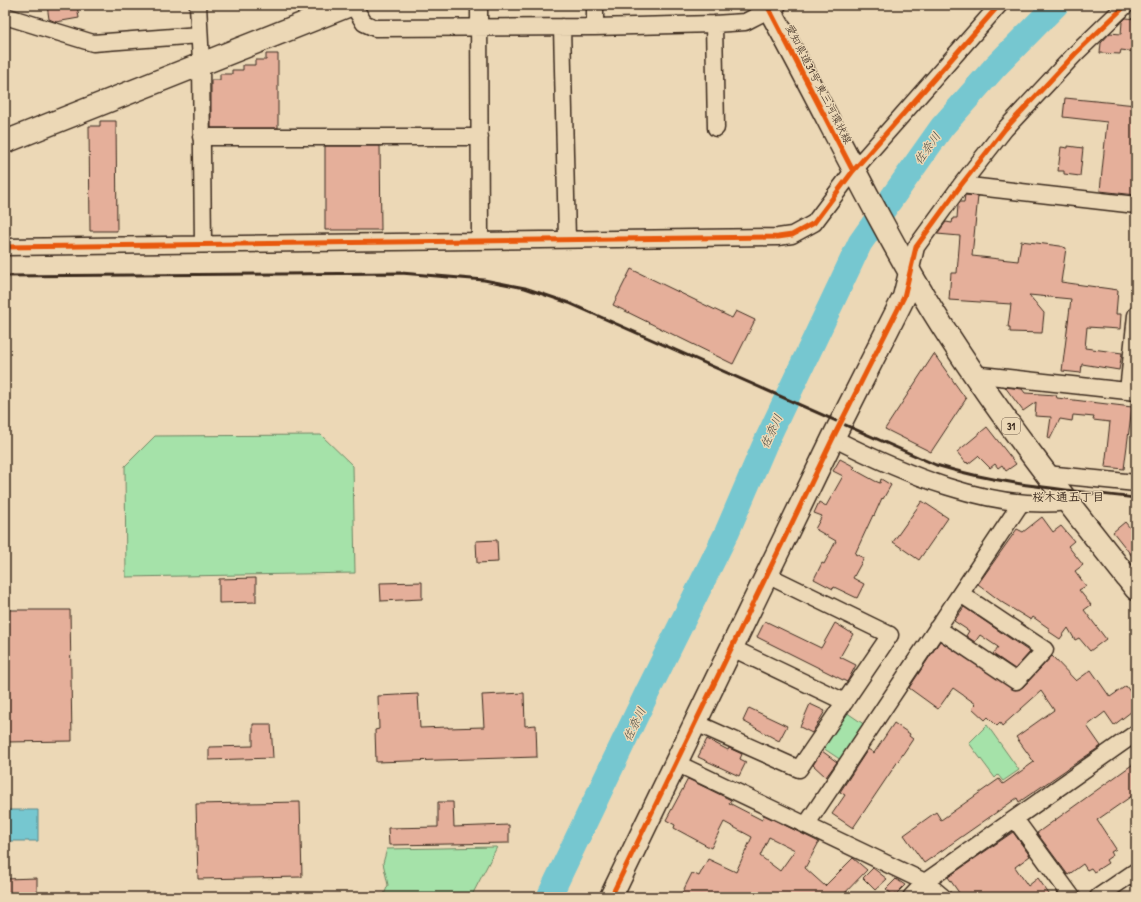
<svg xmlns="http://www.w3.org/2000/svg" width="1141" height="902" font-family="'Patrick Hand','Klee One',sans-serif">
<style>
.green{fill:#a5e2a9;stroke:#708664}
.water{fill:#76c7d0;stroke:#5e8889}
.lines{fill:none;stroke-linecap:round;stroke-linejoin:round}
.river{stroke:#76c7d0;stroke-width:25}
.building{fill:#e5af9a;stroke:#3b2a1e;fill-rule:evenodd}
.street-casing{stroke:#3b2a1e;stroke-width:19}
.secondary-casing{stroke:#3b2a1e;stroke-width:25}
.primary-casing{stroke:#3b2a1e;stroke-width:25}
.street{stroke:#ecd8b6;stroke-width:16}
.secondary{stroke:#ecd8b6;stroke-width:22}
.primary{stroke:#ecd8b6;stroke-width:22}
.rail{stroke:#3b2a1e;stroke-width:3}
.cycleway-casing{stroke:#ecd8b6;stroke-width:8}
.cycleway{stroke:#e8590c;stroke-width:5}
.labels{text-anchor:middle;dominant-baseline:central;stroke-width:3;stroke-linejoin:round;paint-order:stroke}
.shield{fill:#ecd8b6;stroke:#705e4c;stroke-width:1}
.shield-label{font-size:10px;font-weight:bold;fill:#3b2a1e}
.street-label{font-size:11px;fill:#3b2a1e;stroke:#ecd8b6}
.water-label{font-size:12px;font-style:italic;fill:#474942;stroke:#ecd8b6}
.neighbourhood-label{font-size:12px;font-weight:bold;fill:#3b2a1e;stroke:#ecd8b6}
</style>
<rect width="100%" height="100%" fill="#ecd8b6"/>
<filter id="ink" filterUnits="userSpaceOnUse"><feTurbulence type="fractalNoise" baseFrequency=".025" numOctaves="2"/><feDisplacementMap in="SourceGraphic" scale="8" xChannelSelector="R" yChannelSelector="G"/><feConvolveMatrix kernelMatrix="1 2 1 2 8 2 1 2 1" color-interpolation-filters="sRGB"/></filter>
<g filter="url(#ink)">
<path class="green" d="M 321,435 L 353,466 L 355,573 L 126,577 L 125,466 L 155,436 Z
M 846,712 L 865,725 L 841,760 L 823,748 Z
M 987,725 L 1019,770 L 1003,781 L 998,775 L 995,778 L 969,743 Z
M 497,847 L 471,897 L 383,897 L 388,885 L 383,863 L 387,849 Z"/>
<path class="water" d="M 5,810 L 38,810 L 38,841 L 5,841 Z"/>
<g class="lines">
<path class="river" d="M 549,897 L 646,695 L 727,532 L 764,446 L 860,243 L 942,127 L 995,67 L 1056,5"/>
</g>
<path class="building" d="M 47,5 L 77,5 L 79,18 L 56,22 L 49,19 Z
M 1126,18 L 1136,19 L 1136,52 L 1121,50 L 1120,54 L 1100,53 L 1101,43 L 1110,33 L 1121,34 L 1122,22 Z
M 266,54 L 278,54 L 278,128 L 211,128 L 211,80 L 220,80 L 220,74 L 232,74 L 232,70 L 243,70 L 243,65 L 255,65 L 255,60 L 266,60 Z
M 1065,98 L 1136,105 L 1136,195 L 1100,191 L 1107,122 L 1063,117 Z
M 100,121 L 116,121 L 117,231 L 90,231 L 89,126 L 100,126 Z
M 325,146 L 380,146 L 381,230 L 325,230 Z
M 1068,146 L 1083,148 L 1080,176 L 1064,174 L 1064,171 L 1058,171 L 1061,147 L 1068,148 Z
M 965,195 L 978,196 L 972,256 L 1018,261 L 1021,241 L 1060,246 L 1066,248 L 1061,282 L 1118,290 L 1116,314 L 1121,314 L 1120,329 L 1087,327 L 1085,348 L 1122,353 L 1119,370 L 1082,364 L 1081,373 L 1062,371 L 1071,299 L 1029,295 L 1044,313 L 1042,333 L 1010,332 L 1010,327 L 1008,327 L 1011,304 L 949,300 L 951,273 L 957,273 L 960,236 L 937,234 L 946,222 L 952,223 L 953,218 L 957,218 L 958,205 L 961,202 L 964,202 Z
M 631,269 L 732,318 L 736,311 L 755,320 L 733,364 L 613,305 Z
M 934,354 L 966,399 L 931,452 L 885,429 Z
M 1005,387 L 1022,389 L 1025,393 L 1056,395 L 1057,398 L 1132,407 L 1124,469 L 1105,467 L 1110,422 L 1093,420 L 1094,417 L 1073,415 L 1072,421 L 1060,419 L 1050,439 L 1048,438 L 1051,417 L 1035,416 L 1036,402 L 1023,411 Z
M 987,427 L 1016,464 L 1006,471 L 1002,465 L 998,468 L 995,464 L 990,468 L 978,456 L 968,464 L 967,462 L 966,463 L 957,452 Z
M 840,459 L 855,467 L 853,469 L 875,481 L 880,483 L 881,479 L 891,485 L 883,499 L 882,498 L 874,516 L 873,515 L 855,554 L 864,558 L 853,578 L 864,584 L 857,598 L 834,587 L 833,589 L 814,579 L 822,563 L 824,564 L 836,541 L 815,529 L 822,516 L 814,513 L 819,502 L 826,506 L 843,476 L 833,471 Z
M 922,501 L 948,518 L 919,560 L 893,542 Z
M 1042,517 L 1053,532 L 1061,526 L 1074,541 L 1068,546 L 1083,565 L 1075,571 L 1086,586 L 1079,590 L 1091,605 L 1084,610 L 1106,639 L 1090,651 L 1079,638 L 1075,640 L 1068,628 L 1060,639 L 1048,631 L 1050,629 L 1033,617 L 1031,620 L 1003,603 L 978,584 L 1017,529 L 1023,532 Z
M 1125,522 L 1130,528 L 1136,523 L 1136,561 L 1113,532 Z
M 497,540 L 498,562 L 477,563 L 476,541 Z
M 256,578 L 256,602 L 219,603 L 219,579 Z
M 422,582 L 422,599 L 381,601 L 380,583 Z
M 964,607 L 1030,652 L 1015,669 L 993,654 L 998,647 L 980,635 L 975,642 L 966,636 L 969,631 L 954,621 Z
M 5,610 L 70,610 L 72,741 L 5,742 Z
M 765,621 L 821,648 L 835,623 L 853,634 L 840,657 L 856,665 L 847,682 L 757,637 Z
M 940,641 L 1015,690 L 1023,687 L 1052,656 L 1076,681 L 1091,670 L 1110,697 L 1126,686 L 1136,700 L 1136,708 L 1114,725 L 1105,712 L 1087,726 L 1101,746 L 1019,802 L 1017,798 L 924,863 L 904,835 L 936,812 L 941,820 L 999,779 L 1003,784 L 1034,762 L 1016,737 L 1054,710 L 1041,691 L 1002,726 L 1000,723 L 997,726 L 988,717 L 985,720 L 972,708 L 976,704 L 953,688 L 938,709 L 909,688 Z
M 524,693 L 525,726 L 536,725 L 537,757 L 376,762 L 375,730 L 379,729 L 378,696 L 418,694 L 420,728 L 448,727 L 448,728 L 484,727 L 482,695 Z
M 810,704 L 825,711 L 812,733 L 800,727 Z
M 749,708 L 787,726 L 779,741 L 743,721 Z
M 894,723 L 910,734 L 909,736 L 913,739 L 853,828 L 832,814 L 845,795 L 840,792 L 868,749 L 874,753 Z
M 253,724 L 271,724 L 273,758 L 209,760 L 209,747 L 253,746 Z
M 707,739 L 728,750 L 729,748 L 742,754 L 740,759 L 746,762 L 739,776 L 698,757 Z
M 822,751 L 837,762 L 826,777 L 813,765 Z
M 1136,762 L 1136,793 L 1097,820 L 1116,849 L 1111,852 L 1113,855 L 1106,860 L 1108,863 L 1094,872 L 1091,868 L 1087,870 L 1083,864 L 1068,875 L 1037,833 Z
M 688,779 L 725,797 L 731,800 L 729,803 L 762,820 L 764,815 L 819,842 L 805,868 L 825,886 L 853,858 L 867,870 L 841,897 L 680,897 L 692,873 L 699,876 L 708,859 L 736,872 L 752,837 L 724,822 L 711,848 L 674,828 L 675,825 L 666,820 ZM 769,837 L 795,850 L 780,871 L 760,856 Z
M 300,802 L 302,877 L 198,879 L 196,804 Z
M 438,802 L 453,802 L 454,827 L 509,825 L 509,843 L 389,845 L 388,828 L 438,827 Z
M 1013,832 L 1030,856 L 1015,867 L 1028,886 L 1038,878 L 1051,897 L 962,897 L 948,877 Z
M 873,868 L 887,879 L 875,890 L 863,878 Z
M 37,878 L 37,897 L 5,897 L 5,879 Z
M 896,879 L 905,885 L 894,896 L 886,889 Z"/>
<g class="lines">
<g class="street-casing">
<path id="street" d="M 198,5 L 201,63 L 203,243
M 353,5 L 364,23 L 375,28 L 595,27 L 714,24 L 745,22 L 778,5
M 479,5 L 480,241
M 5,16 L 93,43 L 199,35
M 714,24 L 716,128
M 562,27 L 567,239
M 595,27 L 595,5
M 201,137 L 480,137
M 961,185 L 1136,205
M 5,247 L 778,237 L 792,235 L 814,223 L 853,171 L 999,5
M 910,273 L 916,247 L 961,185 L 1005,129 L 1075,54 L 1126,5
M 972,374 L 1136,392
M 1128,391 L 1136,315
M 833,438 C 900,472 992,512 1067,502
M 1046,474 L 1136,483
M 937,628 L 1016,681 L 1045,650 L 961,594
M 732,648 L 845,702
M 696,723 L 799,769 L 890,635 L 767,575
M 676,763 L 925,882 L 943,897
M 1015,819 L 1072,897
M 806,825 L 1021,503
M 911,897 L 925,882 L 1136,733
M 1098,897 L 1136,871"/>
</g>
<g class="secondary-casing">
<path id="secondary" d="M 5,142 L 350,5
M 611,897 L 833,438 L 904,297 L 910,273"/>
</g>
<g class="primary-casing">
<path id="primary" d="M 767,5 C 823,105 871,210 931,308 C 992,407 1064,498 1136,589"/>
</g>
<use href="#street" class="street"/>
<use href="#secondary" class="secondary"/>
<use href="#primary" class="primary"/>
<path class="rail" d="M 5,276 L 401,273 L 484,280 L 525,288 L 569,303 L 936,465 C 1001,485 1069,490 1136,498"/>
<g class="cycleway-casing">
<path id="cycleway" d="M 767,5 L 853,171
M 5,247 L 778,237 L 792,235 L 814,223 L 853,171 L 999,5
M 611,897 L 833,438 L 904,297 L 916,247 L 961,185 L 1005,129 L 1075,54 L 1126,5"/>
</g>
<use href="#cycleway" class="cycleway"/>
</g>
</g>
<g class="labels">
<rect class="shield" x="1002" y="418" width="18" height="16" rx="3"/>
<g class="shield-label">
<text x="1011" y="426">31</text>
</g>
<g class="street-label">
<text transform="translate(819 84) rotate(63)">愛知県道31号 東三河環状線</text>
</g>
<g class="water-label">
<text transform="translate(927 148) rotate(-55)">佐奈川</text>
<text transform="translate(771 431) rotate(-65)">佐奈川</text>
<text transform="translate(634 724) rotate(-64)">佐奈川</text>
</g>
<g class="neighbourhood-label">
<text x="1068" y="496">桜木通五丁目</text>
</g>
</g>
<rect width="1141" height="902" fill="none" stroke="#ecd8b6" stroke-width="20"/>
<rect x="10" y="10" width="1121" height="882" fill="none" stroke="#3b2a1e" stroke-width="1.5" filter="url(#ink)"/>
</svg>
